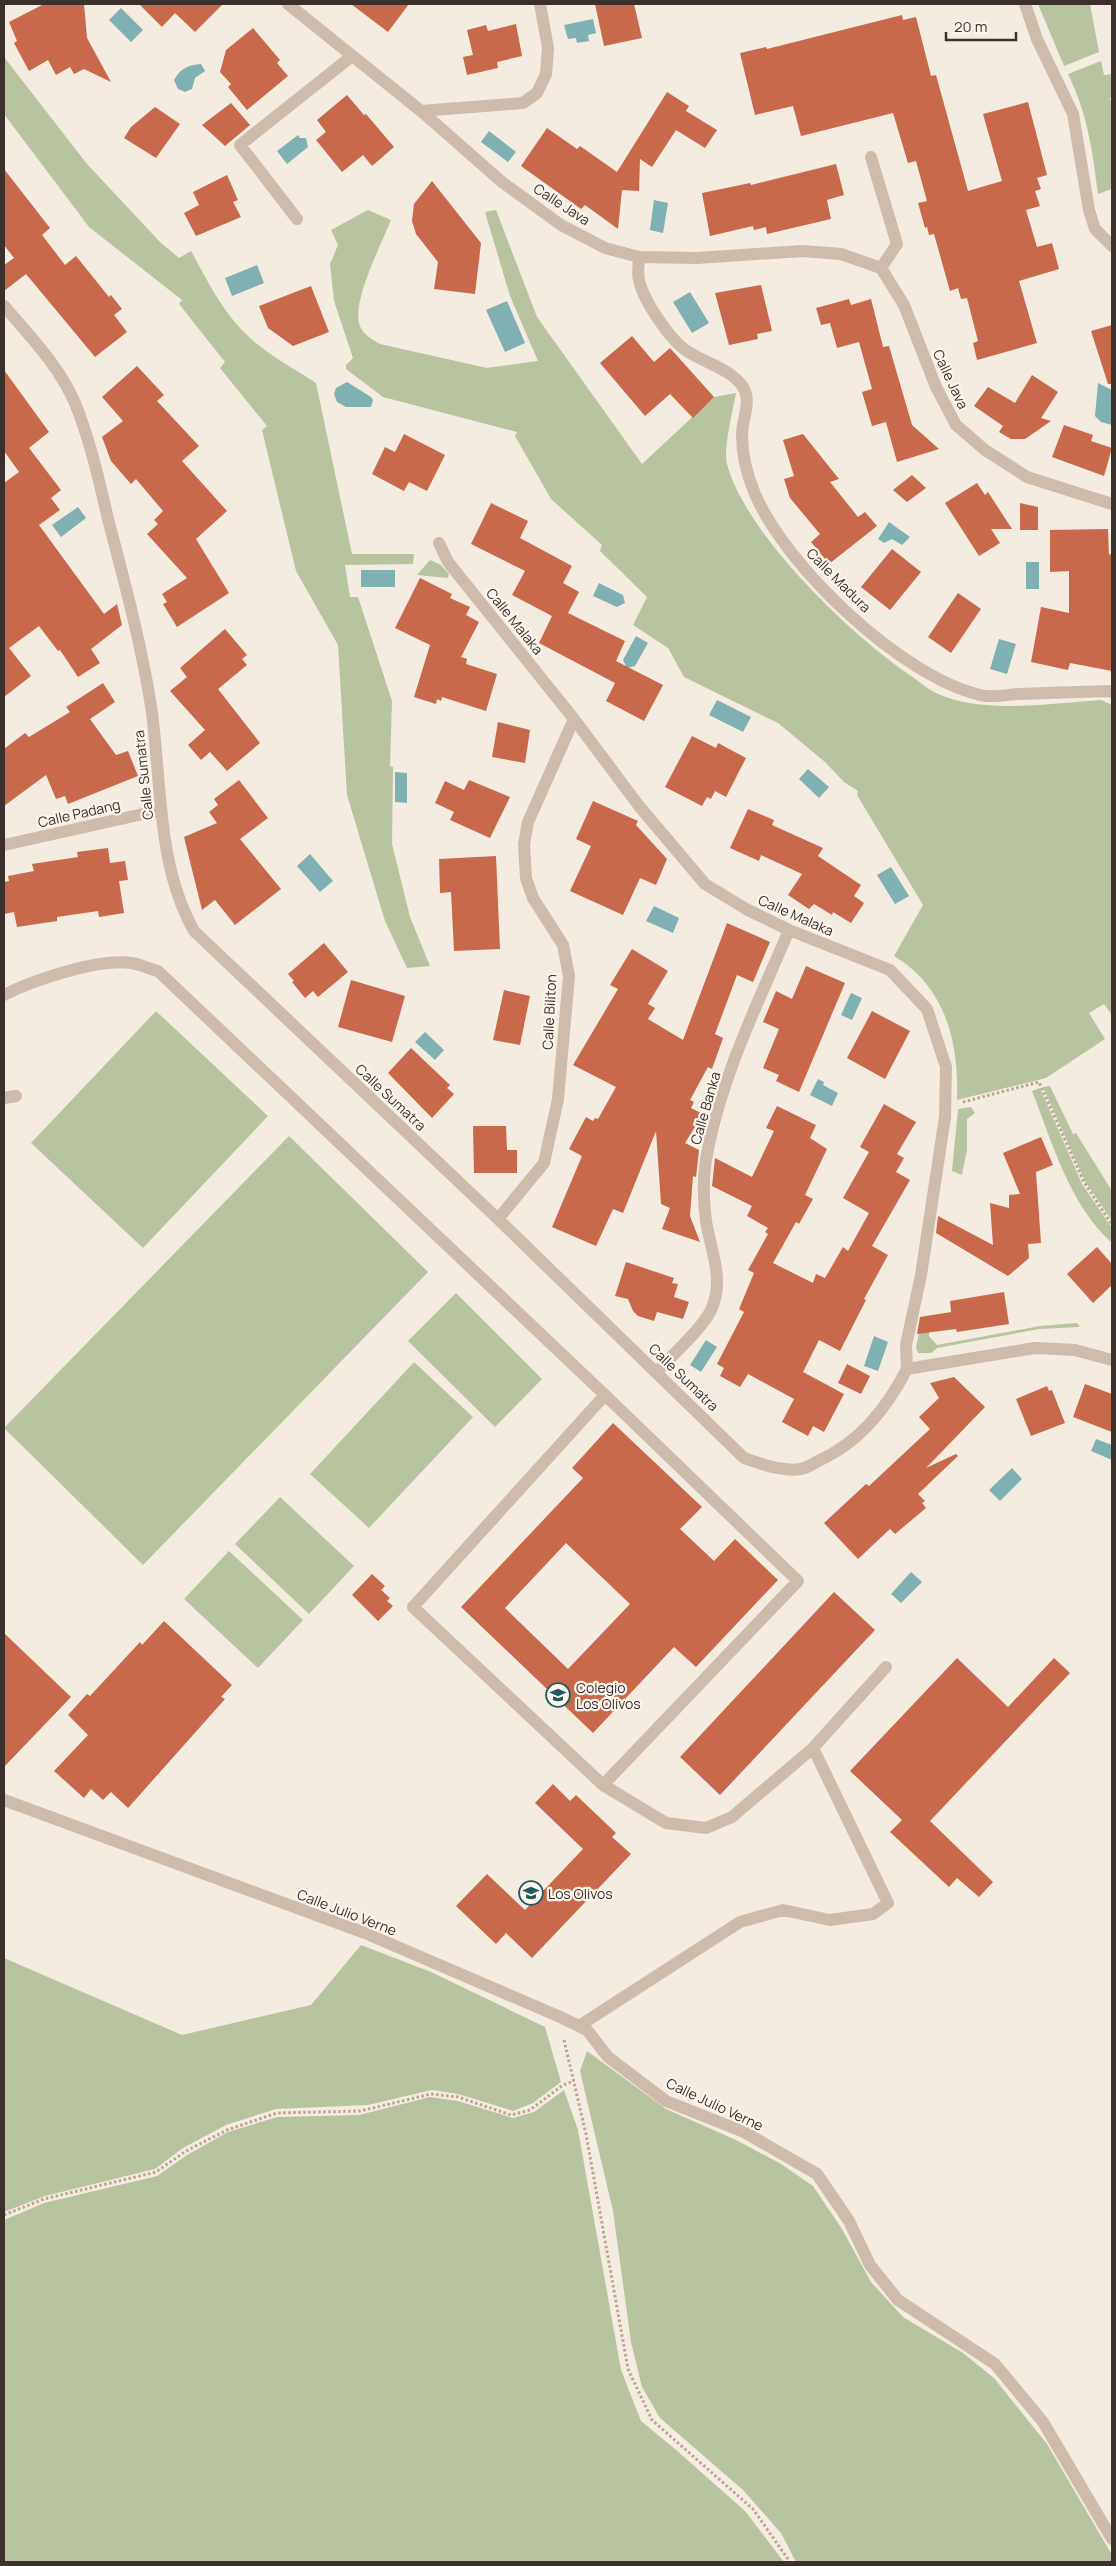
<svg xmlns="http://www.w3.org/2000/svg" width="1116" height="2566" font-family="Manrope,sans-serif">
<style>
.green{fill:#b8c4a0}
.water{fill:#7fb0b2}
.building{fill:#c8694b;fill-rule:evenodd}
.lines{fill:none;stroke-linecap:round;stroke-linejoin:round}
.path{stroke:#b9a596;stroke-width:3;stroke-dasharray:2.5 2.5;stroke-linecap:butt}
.minor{stroke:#cdbbac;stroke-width:12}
.labels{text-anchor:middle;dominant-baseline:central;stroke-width:4.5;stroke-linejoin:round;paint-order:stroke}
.street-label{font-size:14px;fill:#3b302b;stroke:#fbf5ee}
.poi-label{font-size:14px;fill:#3b302b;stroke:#fbf5ee;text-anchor:start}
</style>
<rect width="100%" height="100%" fill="#f4ebe1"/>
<path class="green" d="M 1038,4 L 1090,4 L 1099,52 L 1064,66 Z
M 4,57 L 87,164 L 160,242 L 179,258 L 191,251 C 208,282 223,313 249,337 C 268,355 295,369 316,383 L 352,554 L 414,554 L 413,564 L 345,565 L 350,597 L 358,597 L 392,701 L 390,766 L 393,767 L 392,844 L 410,917 L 430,966 L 407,968 L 385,921 L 347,795 L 338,645 L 296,571 L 262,430 L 267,426 L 220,368 L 225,362 L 179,304 L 182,300 L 89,227 L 4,114 Z
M 1101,61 L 1104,75 L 1112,74 L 1112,97 L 1110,98 L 1112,106 L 1112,189 L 1098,194 C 1092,148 1088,116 1068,74 Z
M 368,210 L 391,220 C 381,245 353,299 359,323 C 361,333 371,339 380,344 L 487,368 L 538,361 L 510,296 L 485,212 L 496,210 L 537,317 L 642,464 L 714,397 L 736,393 C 733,409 723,450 727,464 C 746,535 851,635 911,676 C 919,681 927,689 936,693 C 982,715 1051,703 1101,700 L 1112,705 L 1112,1015 L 1104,1004 L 1089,1013 L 1105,1039 L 1046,1078 L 957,1100 C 959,1043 946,987 894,956 L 923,905 L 857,795 L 858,791 L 844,782 L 825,762 L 778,723 L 684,677 L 668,648 L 633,625 L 647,597 L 600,551 L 602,545 L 551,499 L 515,436 L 517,432 L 383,397 L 346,369 L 346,365 L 353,358 L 334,301 L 330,264 L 338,245 L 331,230 Z
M 430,560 L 441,565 L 449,574 L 448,578 L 417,575 Z
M 156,1011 L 268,1116 L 143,1248 L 31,1143 Z
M 1050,1086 L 1073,1134 L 1076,1133 L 1112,1191 L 1112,1221 L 1085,1181 L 1043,1087 Z
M 1040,1088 L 1082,1184 L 1112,1228 L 1112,1243 C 1069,1204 1053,1144 1032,1091 Z
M 971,1107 L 975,1113 L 967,1119 L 967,1150 L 962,1175 L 952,1171 L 958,1109 Z
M 289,1136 L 428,1272 L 143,1565 L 4,1428 Z
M 456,1293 L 542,1379 L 495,1427 L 408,1341 Z
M 1077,1323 L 1080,1327 L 1039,1329 L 937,1348 L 931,1353 L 918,1353 L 916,1347 L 921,1325 L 929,1324 L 929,1336 L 937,1345 L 1040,1326 Z
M 414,1362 L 473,1417 L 369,1528 L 310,1474 Z
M 280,1497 L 354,1566 L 309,1614 L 235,1544 Z
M 229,1551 L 303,1620 L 258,1668 L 184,1599 Z
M 361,1945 L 431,1972 L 545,2027 L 561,2082 L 533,2103 L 513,2111 L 458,2094 L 432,2090 L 368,2105 L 276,2109 L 226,2125 L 183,2148 L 155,2169 L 45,2196 L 4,2212 L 4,1958 L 182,2035 L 311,2005 Z
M 587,2051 L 666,2109 L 736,2140 L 781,2164 L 813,2186 L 842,2229 L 871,2282 L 903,2317 L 963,2353 L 994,2378 L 1047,2444 L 1112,2555 L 1112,2562 L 796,2562 L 781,2533 L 743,2490 L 660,2418 L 642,2387 L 631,2342 L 613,2211 L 580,2071 Z
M 564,2090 L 578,2130 L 621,2370 L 641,2421 L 675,2449 L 745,2511 L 784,2562 L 4,2562 L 4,2220 L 44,2203 L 157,2176 L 187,2155 L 228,2132 L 277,2117 L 359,2115 L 430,2097 L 458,2101 L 513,2118 L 534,2112 Z"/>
<path class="water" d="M 121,8 L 143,30 L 131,42 L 109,20 Z
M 593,19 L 596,33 L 588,35 L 589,41 L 577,43 L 576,38 L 568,39 L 564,25 Z
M 201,64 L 205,71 L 195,78 L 192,89 L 185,92 L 178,89 L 174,80 C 181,68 188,65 201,64 Z
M 489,131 L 516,152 L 508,162 L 481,142 Z
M 298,135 L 300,138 L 306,138 L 308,147 L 287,164 L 277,151 Z
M 654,200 L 668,203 L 663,233 L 650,230 Z
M 257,265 L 264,283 L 232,296 L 225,278 Z
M 690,292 L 709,323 L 692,333 L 673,302 Z
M 507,301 L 525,343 L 505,352 L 486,310 Z
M 347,382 L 371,397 L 373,400 L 371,407 L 346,407 L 337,402 L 334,394 L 336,388 Z
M 1098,383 L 1112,390 L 1112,425 L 1101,422 L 1095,416 Z
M 78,507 L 86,518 L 61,537 L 52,525 Z
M 889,522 L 910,537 L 902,545 L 892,539 L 884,543 L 878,539 Z
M 1026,562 L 1039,562 L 1039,589 L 1026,589 Z
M 361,570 L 395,570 L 395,587 L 361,587 Z
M 599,583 L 623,595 L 625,603 L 617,607 L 593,596 Z
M 636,636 L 648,643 L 635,666 L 627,668 L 623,660 Z
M 999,639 L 1016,644 L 1007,674 L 990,669 Z
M 717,700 L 751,717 L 743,732 L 709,715 Z
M 808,769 L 829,787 L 819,798 L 799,779 Z
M 395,772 L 407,773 L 407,803 L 395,802 Z
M 310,854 L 333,881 L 320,892 L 297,866 Z
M 891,867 L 909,896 L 895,904 L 877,875 Z
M 654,906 L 679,918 L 673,933 L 646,921 Z
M 851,993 L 862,998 L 852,1020 L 841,1015 Z
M 425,1032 L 444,1050 L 435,1060 L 415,1042 Z
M 818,1079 L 824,1082 L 823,1085 L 838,1093 L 832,1106 L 810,1095 Z
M 874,1336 L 888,1342 L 878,1371 L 864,1366 Z
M 706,1340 L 717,1347 L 701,1372 L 690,1365 Z
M 1096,1439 L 1112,1445 L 1112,1460 L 1091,1451 Z
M 1012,1468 L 1022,1479 L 1000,1501 L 989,1490 Z
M 911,1572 L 922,1582 L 901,1603 L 891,1594 Z"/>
<path class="building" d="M 44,4 L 84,4 L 87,38 L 111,82 L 84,69 L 74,74 L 70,67 L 56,75 L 48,60 L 29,71 L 14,43 L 17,41 L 9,22 Z
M 139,4 L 223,4 L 195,32 L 175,13 L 162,27 Z
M 351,4 L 409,4 L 388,32 Z
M 595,4 L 634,4 L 642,38 L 604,46 Z
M 902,15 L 903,20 L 916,17 L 931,76 L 936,75 L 968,191 L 1002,181 L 983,114 L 1028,102 L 1047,175 L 1037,178 L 1041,189 L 1035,191 L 1040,206 L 1026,210 L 1037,247 L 1052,243 L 1059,269 L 1019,281 L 1037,343 L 977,360 L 973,343 L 978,341 L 967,298 L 961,299 L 958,288 L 950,291 L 934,234 L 929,235 L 927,227 L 925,228 L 918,203 L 927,201 L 916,161 L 908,163 L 893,113 L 801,136 L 793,106 L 755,115 L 740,53 L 766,47 L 767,49 Z
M 516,24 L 522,56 L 497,62 L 498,68 L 467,75 L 463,57 L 473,55 L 467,30 L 486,25 L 488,31 Z
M 253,28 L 280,60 L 277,63 L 288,76 L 247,110 L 228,87 L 231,84 L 220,72 L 226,50 Z
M 667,92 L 689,106 L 686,111 L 717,130 L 705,148 L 676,130 L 652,167 L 640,159 L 639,191 L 622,190 L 618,229 L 585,205 L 581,209 L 521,166 L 547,128 L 577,149 L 580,146 L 617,172 Z
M 347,95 L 364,115 L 366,114 L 394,147 L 372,166 L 363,155 L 342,172 L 316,140 L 326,132 L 317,120 Z
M 231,103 L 250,125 L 225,146 L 202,125 Z
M 155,107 L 180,124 L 156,158 L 124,138 L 131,127 Z
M 836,164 L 844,195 L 827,200 L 831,219 L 767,234 L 766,227 L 754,230 L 753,226 L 710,236 L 702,193 L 750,183 L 751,185 Z
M 4,169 L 50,228 L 42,235 L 65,265 L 76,256 L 109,297 L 111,295 L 122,309 L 114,315 L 127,332 L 95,357 L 26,274 L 4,291 L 4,265 L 14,258 L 4,245 Z
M 227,175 L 238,200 L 233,202 L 241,217 L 196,236 L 184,213 L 199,205 L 193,192 Z
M 432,181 L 481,243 L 475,294 L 434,289 L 438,262 L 416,234 L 412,221 L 414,204 Z
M 761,285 L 772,331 L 757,334 L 758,339 L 729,345 L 715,293 Z
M 311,286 L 329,332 L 293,346 L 268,328 L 259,306 Z
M 849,299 L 851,305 L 871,299 L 883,347 L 889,346 L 912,425 L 939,449 L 897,462 L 886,422 L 872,426 L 862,392 L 872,389 L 859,342 L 837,348 L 830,323 L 821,325 L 816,308 Z
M 1112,325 L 1112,384 L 1108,384 L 1091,331 Z
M 632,336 L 654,362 L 670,348 L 714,397 L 693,418 L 670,394 L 645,416 L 600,363 Z
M 137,366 L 164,395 L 157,401 L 199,446 L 182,461 L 227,511 L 196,539 L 229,593 L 177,627 L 163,604 L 167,602 L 162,594 L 187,578 L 147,534 L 158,524 L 154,520 L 163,511 L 136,479 L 131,484 L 111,461 L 102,437 L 123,421 L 102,397 Z
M 4,370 L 49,432 L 29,448 L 61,490 L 51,498 L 60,510 L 39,525 L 104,614 L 117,604 L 122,625 L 91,649 L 100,663 L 78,677 L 60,650 L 58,651 L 39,626 L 9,648 L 31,676 L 4,697 L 4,483 L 19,472 L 4,451 Z
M 1032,375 L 1058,392 L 1041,418 L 1051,421 L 1025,439 L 1011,439 L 999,432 L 1003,426 L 974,406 L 988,387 L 1015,403 Z
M 1064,425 L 1093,435 L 1091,441 L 1112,448 L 1104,476 L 1052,457 Z
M 404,434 L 445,455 L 427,491 L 409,482 L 404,491 L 372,474 L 385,447 L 395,452 Z
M 803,434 L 839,479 L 830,482 L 858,517 L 865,512 L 877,526 L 829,564 L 811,542 L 820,534 L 790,498 L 784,479 L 794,476 L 783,440 Z
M 912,475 L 926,488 L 907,502 L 893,490 Z
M 977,483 L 985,495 L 988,492 L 1012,529 L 991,529 L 1000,543 L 979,556 L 945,503 Z
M 491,503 L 528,521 L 520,538 L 572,566 L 563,583 L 579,592 L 568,613 L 625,641 L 616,661 L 663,685 L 644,721 L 606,701 L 615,683 L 539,643 L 552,616 L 512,595 L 525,571 L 471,544 Z
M 1020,503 L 1038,507 L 1038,530 L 1020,530 Z
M 1108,529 L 1109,555 L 1112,553 L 1112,671 L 1070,663 L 1068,670 L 1031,662 L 1041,607 L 1069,613 L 1069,571 L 1050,572 L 1050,530 Z
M 892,549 L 921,572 L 890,610 L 861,587 Z
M 420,578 L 452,594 L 450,598 L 470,607 L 466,615 L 479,622 L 461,657 L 467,659 L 466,664 L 497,674 L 486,711 L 442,697 L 441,701 L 437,699 L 436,704 L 414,697 L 430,645 L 395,628 Z
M 958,593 L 981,609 L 951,653 L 928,637 Z
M 225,629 L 247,655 L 242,659 L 247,665 L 218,689 L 260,743 L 227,771 L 210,752 L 201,760 L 188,745 L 205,730 L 170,691 L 187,677 L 180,668 Z
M 103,683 L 115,702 L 90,719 L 116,755 L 128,751 L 138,776 L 68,804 L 65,796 L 56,799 L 46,775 L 4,806 L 4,749 L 25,733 L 29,737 L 70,712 L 66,707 Z
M 498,722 L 530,730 L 525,763 L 492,757 Z
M 692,736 L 716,748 L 718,743 L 746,758 L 726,797 L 715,791 L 711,799 L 707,797 L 702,806 L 665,787 Z
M 239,780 L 268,818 L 240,839 L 281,889 L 235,925 L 215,900 L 202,910 L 184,837 L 217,823 L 209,812 L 218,805 L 214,799 Z
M 469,780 L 510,797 L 490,838 L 450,820 L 454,812 L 435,803 L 445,781 L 464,790 Z
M 593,801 L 638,821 L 636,825 L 667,859 L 656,885 L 640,878 L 623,915 L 570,891 L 591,846 L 576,839 Z
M 748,809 L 774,820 L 772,825 L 823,848 L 818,856 L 861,885 L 854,896 L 864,903 L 851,923 L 833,912 L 832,915 L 814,904 L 809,909 L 788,895 L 802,874 L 761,855 L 759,861 L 730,848 Z
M 108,848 L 110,863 L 125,861 L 128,880 L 119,881 L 124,913 L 99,917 L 98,911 L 57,917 L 57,921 L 17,927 L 14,912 L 4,914 L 4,882 L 9,881 L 8,876 L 34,871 L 32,864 L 78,857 L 77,852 Z
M 496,856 L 500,949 L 454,951 L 451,892 L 440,893 L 439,859 Z
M 727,923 L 770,942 L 753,982 L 737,975 L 715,1034 L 723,1038 L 712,1069 L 708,1067 L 690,1100 L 694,1102 L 691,1108 L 703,1114 L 685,1143 L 699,1150 L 696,1177 L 693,1176 L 690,1216 L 700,1242 L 662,1229 L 670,1208 L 661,1204 L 656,1131 L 623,1213 L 613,1209 L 596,1246 L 552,1227 L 582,1156 L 569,1149 L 586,1117 L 593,1121 L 595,1118 L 598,1119 L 616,1087 L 573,1065 L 618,989 L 610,985 L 632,949 L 668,971 L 648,1004 L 655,1008 L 648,1019 L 683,1040 Z
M 324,943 L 348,972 L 318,997 L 313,991 L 305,998 L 292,982 L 294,981 L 288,974 Z
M 806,966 L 845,983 L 799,1092 L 776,1081 L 779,1075 L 763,1068 L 779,1029 L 763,1022 L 776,991 L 792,999 Z
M 351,980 L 405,996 L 392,1042 L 338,1027 Z
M 504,990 L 530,996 L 520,1045 L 493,1040 Z
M 872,1011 L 910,1031 L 885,1079 L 847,1058 Z
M 411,1048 L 450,1085 L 447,1088 L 454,1094 L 432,1118 L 388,1073 Z
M 884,1104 L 916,1122 L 897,1154 L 904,1158 L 896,1172 L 910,1180 L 872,1246 L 888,1255 L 864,1299 L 866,1300 L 840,1351 L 819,1340 L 803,1372 L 844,1394 L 824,1432 L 813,1426 L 808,1436 L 782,1422 L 794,1399 L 748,1374 L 740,1387 L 720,1376 L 724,1368 L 717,1364 L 744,1312 L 739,1309 L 754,1273 L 748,1270 L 768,1234 L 765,1232 L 768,1228 L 747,1216 L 752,1206 L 712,1186 L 715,1158 L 752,1177 L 774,1131 L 766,1128 L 777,1106 L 816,1125 L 810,1138 L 827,1149 L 805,1195 L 813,1199 L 799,1224 L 796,1222 L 773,1263 L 813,1283 L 816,1274 L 825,1278 L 843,1247 L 848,1251 L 869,1213 L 843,1198 L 869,1152 L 860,1147 Z
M 473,1126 L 506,1126 L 507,1150 L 517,1150 L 517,1173 L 474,1173 Z
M 1041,1137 L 1053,1165 L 1036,1172 L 1041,1243 L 1028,1244 L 1029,1258 L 1008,1276 L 936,1233 L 938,1216 L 993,1245 L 990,1203 L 1009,1208 L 1009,1195 L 1020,1194 L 1003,1153 Z
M 1097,1247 L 1112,1264 L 1112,1285 L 1093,1303 L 1067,1274 Z
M 626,1262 L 674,1278 L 672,1283 L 678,1284 L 674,1297 L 689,1302 L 683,1319 L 657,1312 L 654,1321 L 638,1316 L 633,1311 L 628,1299 L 615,1296 Z
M 1004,1292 L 1009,1324 L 957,1332 L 956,1329 L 917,1334 L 920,1317 L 951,1312 L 950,1301 Z
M 847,1364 L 870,1376 L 861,1394 L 838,1383 Z
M 954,1377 L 985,1407 L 926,1468 L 956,1454 L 958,1456 L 918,1494 L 925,1501 L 922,1503 L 926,1508 L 895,1534 L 890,1529 L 858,1559 L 824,1523 L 866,1484 L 869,1486 L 930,1429 L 919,1417 L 939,1398 L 930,1383 Z
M 1085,1384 L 1112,1394 L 1112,1432 L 1073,1417 Z
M 1047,1386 L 1049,1391 L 1052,1390 L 1065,1423 L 1031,1436 L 1016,1399 Z
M 613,1423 L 702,1507 L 680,1529 L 714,1561 L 735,1539 L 778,1580 L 696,1667 L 674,1647 L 593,1733 L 461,1607 L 583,1478 L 572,1468 ZM 566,1543 L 630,1604 L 568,1669 L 505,1608 Z
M 372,1574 L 385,1586 L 381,1590 L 390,1598 L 387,1601 L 393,1606 L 378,1621 L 352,1595 Z
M 834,1592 L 875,1630 L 720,1795 L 680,1757 Z
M 164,1621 L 232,1685 L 221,1697 L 225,1699 L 128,1808 L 111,1792 L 103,1800 L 91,1789 L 84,1798 L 54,1771 L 88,1735 L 68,1715 L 87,1694 L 90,1696 L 140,1642 L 142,1645 Z
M 4,1633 L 71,1697 L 4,1767 Z
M 957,1658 L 1008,1707 L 1054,1658 L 1070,1673 L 930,1821 L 993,1882 L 979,1897 L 957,1878 L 949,1887 L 890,1832 L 902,1820 L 850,1771 Z
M 553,1784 L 570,1801 L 576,1795 L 616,1833 L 612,1837 L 631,1854 L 532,1958 L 506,1933 L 496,1944 L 456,1906 L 487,1874 L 525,1910 L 583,1849 L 535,1803 Z"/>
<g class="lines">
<path class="path" d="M 963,1102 L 1039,1082 L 1084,1182 L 1112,1225
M 564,2040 L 586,2134 L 628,2369 L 652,2420 L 753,2509 L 790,2562
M 4,2215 L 44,2199 L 156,2172 L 186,2151 L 227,2130 L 277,2113 L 360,2111 L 431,2094 L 458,2097 L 511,2115 L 530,2110 L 563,2085 L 574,2081"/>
<path class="minor" d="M 288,4 L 421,111 L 502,182 L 561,225 L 605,248 L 639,257 L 697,258 L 802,251 L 841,254 L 881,268 L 904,305 L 936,387 L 956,425 L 985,450 L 1027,477 L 1112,504
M 1025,4 L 1037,39 L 1073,114 L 1089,210 L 1095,229 L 1112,246
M 421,111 L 523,103 L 537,93 L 546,74 L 548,48 L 540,4
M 871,157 L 897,244 L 881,268
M 297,219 L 240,145 L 352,56
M 639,257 C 639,264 637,273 639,280 C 643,300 670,340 687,351 C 705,363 731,369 743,387 C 752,402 742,419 742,435 C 742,456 747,475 755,494 C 787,568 901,676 980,695 C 991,698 1006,695 1018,694 C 1048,693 1078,692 1108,691 L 1112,692
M 4,306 C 30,336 59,366 75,403 C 90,440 99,480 108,519 C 124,580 141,643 151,706 C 162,781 156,863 194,931 L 498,1219 L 744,1458 C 762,1464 781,1472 801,1469 C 806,1468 813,1464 818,1461 C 859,1443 886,1409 907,1369 L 1035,1348 L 1075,1350 L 1112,1360
M 439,543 L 448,562 L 574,719 L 639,806 L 705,884 L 746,909 L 789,930 L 890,970 L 927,1009 L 946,1067 L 945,1117 L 921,1275 L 906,1345 L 907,1369
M 4,845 L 161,810
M 4,995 C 33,980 99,958 132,963 C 140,964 149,969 158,971 L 605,1395 L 413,1607 L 603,1785 L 666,1823 L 706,1828 L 732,1817 L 813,1748 L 886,1667
M 4,1098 L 16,1096
M 498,1219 L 544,1163 L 558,1099 L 569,976 L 563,945 L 533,898 L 526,878 L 524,844 L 528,822 L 574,719
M 657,1372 C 671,1356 703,1328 711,1310 C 725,1280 711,1252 706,1221 C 703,1199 703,1172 708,1149 C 723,1073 759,1001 789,930
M 603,1785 L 798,1581 L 605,1395
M 4,1800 L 365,1933 L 558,2016 L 587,2030 L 608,2057 L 666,2101 L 744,2132 L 817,2174 L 849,2221 L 870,2265 L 898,2300 L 995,2364 L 1043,2422 L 1112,2539
M 579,2026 L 740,1922 L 783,1910 L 830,1920 L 873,1914 L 888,1903 L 813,1748"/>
</g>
<defs>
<g id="school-ring" transform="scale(1.25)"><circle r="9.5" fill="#fbf5ee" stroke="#1f5a5e" stroke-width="1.5"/><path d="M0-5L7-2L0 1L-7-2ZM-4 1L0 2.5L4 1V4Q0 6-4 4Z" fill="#1f5a5e"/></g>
</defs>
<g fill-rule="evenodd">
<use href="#school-ring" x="558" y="1695"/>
<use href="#school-ring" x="531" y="1893"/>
</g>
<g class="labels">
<g class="street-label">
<text transform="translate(562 204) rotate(33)">Calle Java</text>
<text transform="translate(951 379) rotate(65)">Calle Java</text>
<text transform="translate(839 580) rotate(45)">Calle Madura</text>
<text transform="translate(515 621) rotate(51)">Calle Malaka</text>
<text transform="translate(143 775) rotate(-96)">Calle Sumatra</text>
<text transform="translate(79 813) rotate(-13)">Calle Padang</text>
<text transform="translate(796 915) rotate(24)">Calle Malaka</text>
<text transform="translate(549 1012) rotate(-87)">Calle Biliton</text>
<text transform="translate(391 1097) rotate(43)">Calle Sumatra</text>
<text transform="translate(705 1108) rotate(-74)">Calle Banka</text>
<text transform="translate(684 1377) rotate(44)">Calle Sumatra</text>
<text transform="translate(347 1912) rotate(21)">Calle Julio Verne</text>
<text transform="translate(715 2104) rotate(25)">Calle Julio Verne</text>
</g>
<g class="poi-label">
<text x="576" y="1687">Colegio<tspan x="576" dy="16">Los Olivos</tspan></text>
<text x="548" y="1893">Los Olivos</text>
</g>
</g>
<rect width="1116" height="2566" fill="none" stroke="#3b302b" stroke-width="10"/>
<path d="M946 32v8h70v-8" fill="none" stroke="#3b302b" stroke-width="2.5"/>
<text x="954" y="32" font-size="15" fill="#3b302b" stroke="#fbf5ee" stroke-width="4" paint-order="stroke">20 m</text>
</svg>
